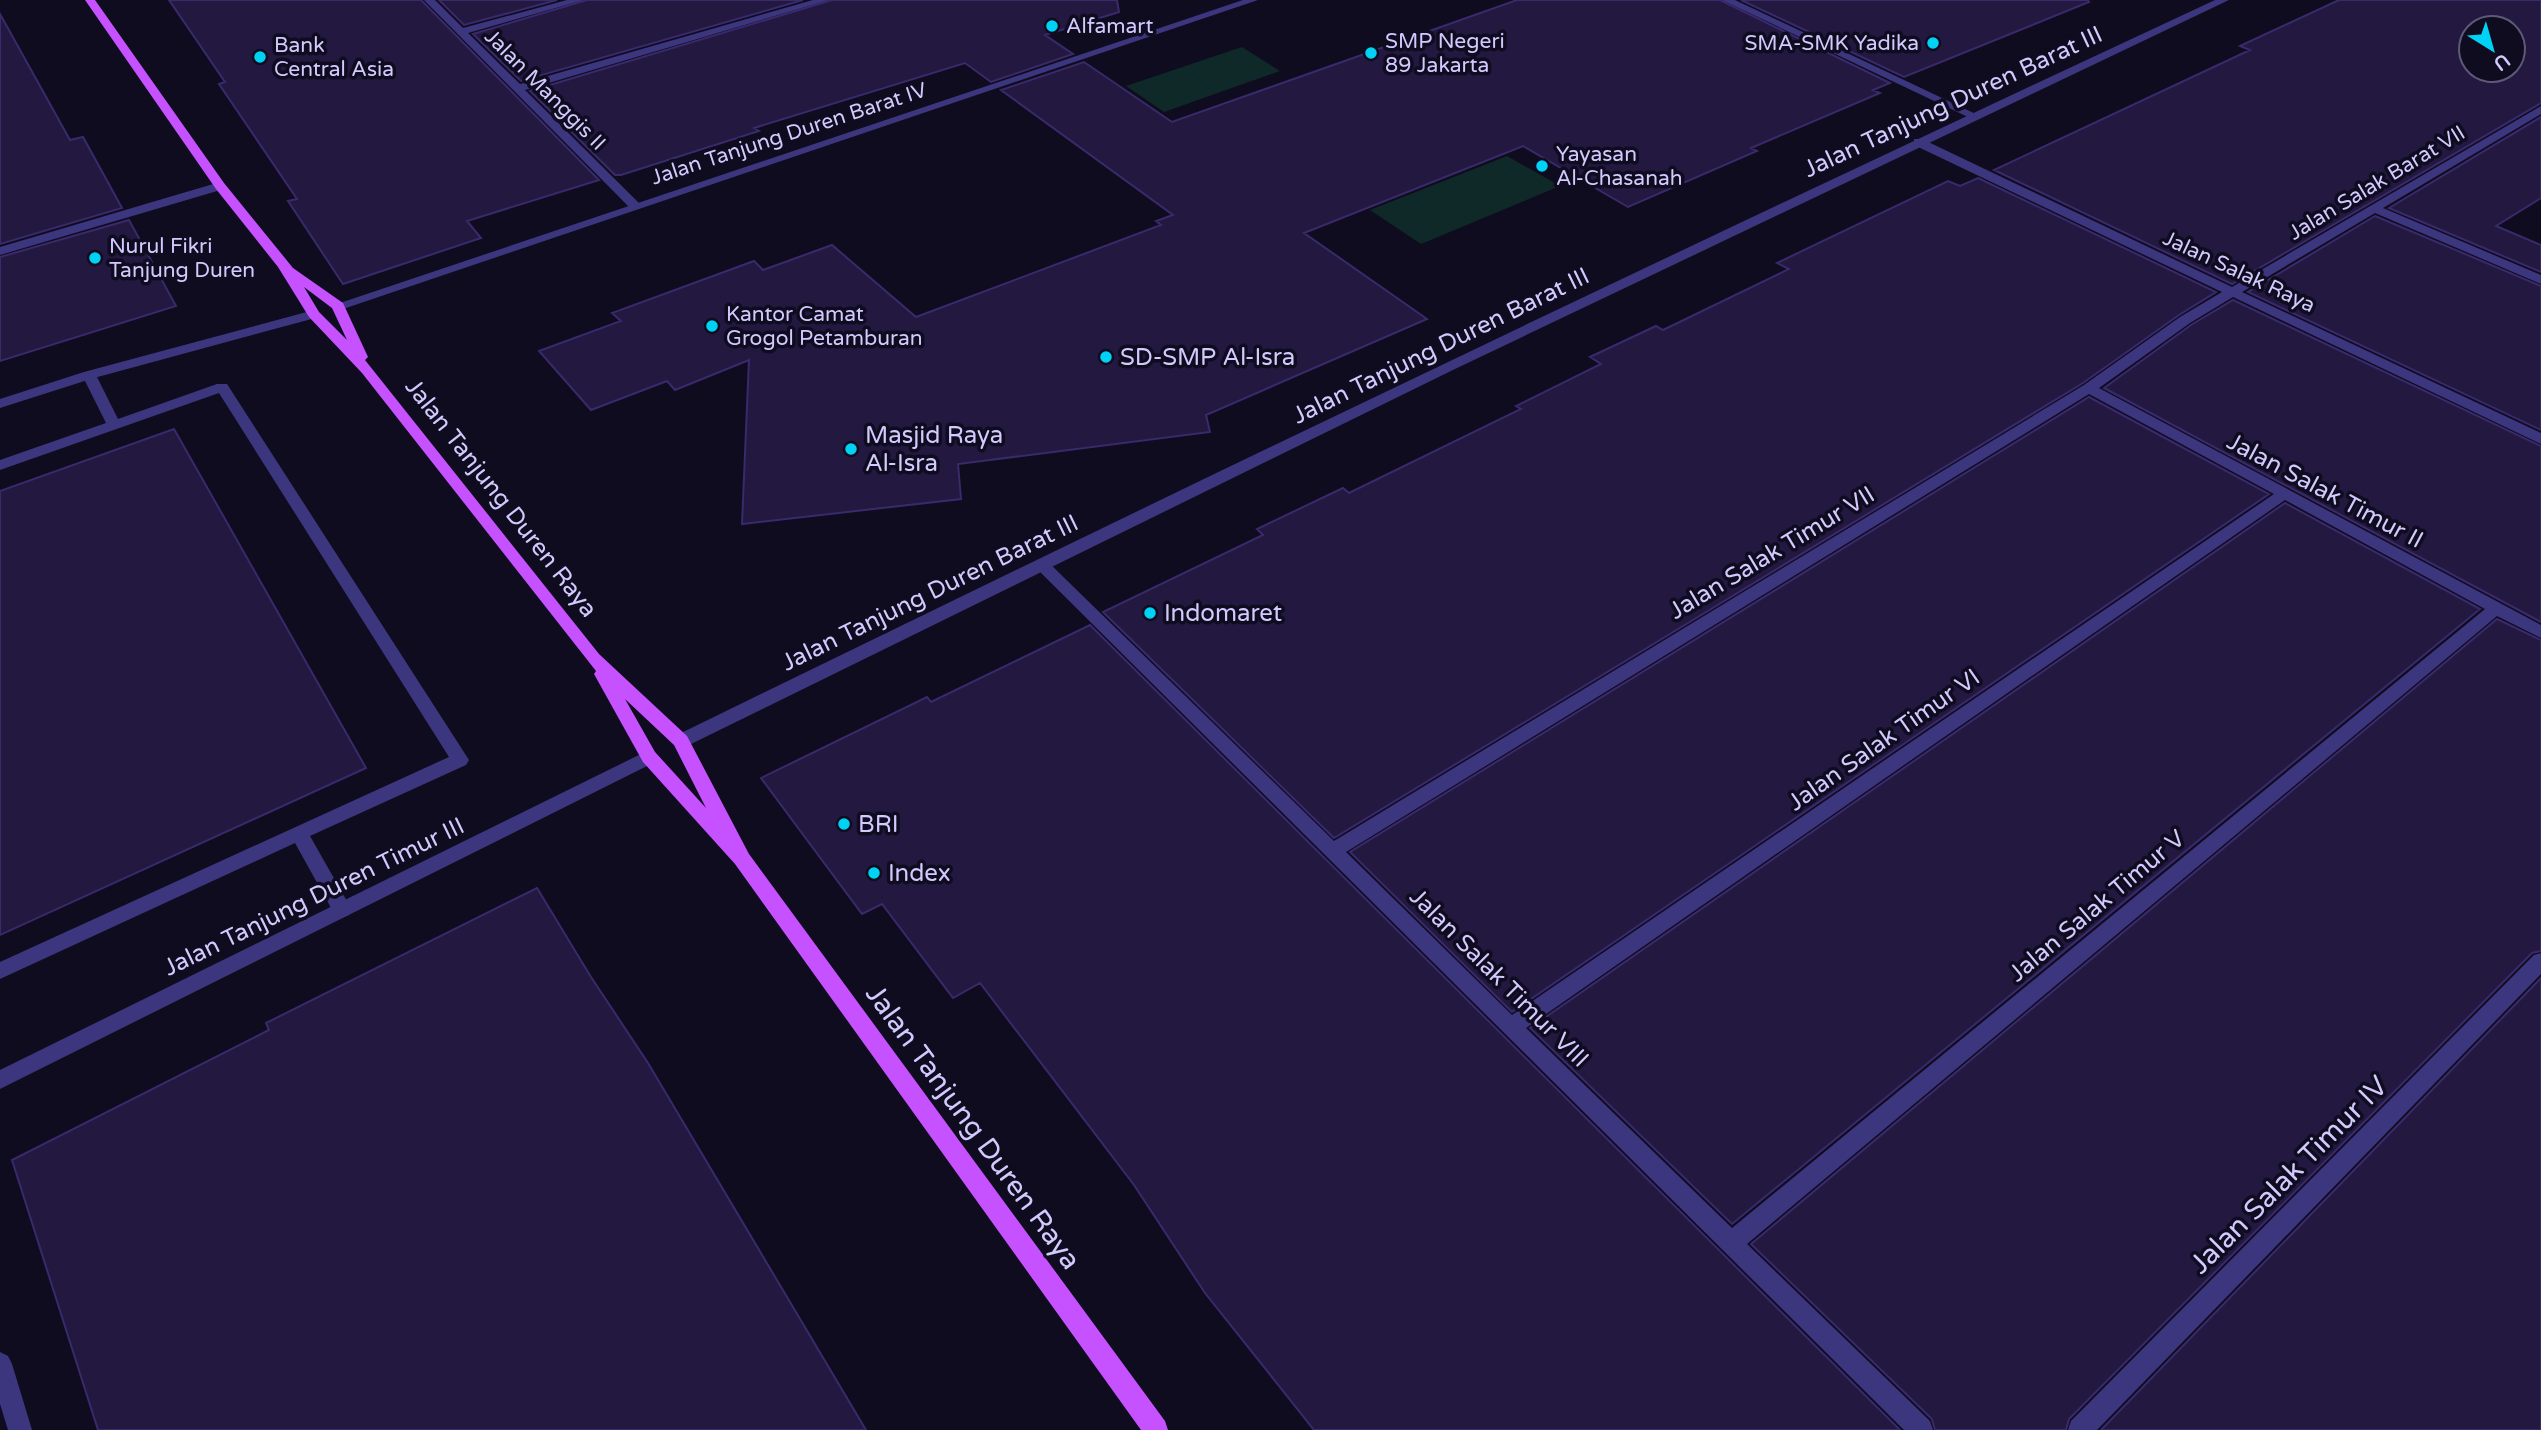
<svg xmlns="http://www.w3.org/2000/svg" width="2541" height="1430" font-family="'Varela Round',sans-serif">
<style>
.green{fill:#0f2929}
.building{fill:#221840;stroke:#392a6c;stroke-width:2;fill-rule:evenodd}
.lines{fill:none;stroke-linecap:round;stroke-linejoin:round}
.service{fill:#3c367e;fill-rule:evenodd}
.minor{fill:#3c367e;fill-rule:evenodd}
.tertiary{fill:#3c367e;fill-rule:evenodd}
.primary{fill:#c551ff;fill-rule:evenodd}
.poi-dot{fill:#00d2f5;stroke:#100c1f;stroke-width:2.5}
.labels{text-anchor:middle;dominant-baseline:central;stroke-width:7;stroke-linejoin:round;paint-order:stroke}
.far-poi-label{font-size:21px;fill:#d2caff;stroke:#100c1f;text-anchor:start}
.far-street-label{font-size:21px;fill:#d2caff;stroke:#100c1f}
.street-label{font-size:24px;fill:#d2caff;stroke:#100c1f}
.poi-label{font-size:24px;fill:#d2caff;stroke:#100c1f;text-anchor:start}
.near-street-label{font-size:28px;fill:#d2caff;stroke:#100c1f}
</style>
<rect width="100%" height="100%" fill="#100c1f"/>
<path class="green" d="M 1242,47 L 1280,71 L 1164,112 L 1126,86 Z
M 1507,156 L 1560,186 L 1421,244 L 1370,210 Z"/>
<path class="building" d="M 169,0 L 421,0 L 599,180 L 467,221 L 481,238 L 343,284 L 288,201 L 297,199 L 219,84 L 225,82 Z
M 439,0 L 557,0 L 464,25 Z
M 587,0 L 803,0 L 521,81 L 473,34 Z
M 832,0 L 1117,0 L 1119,12 L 1045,35 L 1073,54 L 991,82 L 965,63 L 754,128 L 759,131 L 621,175 L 615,175 L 530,91 Z
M 1517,0 L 1720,0 L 1890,83 L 1873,90 L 1880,93 L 1751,148 L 1757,151 L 1628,207 L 1523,146 L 1304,233 L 1427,319 L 1206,415 L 1210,432 L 958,464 L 961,499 L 742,524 L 749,360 L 675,390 L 667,381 L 591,410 L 539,351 L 621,321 L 612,313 L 754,261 L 763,270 L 832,245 L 916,317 L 1161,225 L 1156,221 L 1173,215 L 1001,90 L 1084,62 L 1172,122 Z
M 1741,0 L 2088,0 L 2089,2 L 1904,77 Z
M 2339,0 L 2541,0 L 2541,103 L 2232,284 L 1994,170 L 2250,50 L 2240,46 ZM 2471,28 L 2513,28 L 2513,70 L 2471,70 Z
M 0,14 L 70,140 L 83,137 L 122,208 L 0,244 Z
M 2541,117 L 2541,198 L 2496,226 L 2541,245 L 2541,272 L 2389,208 Z
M 1978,178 L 2216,292 L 2179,315 L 2083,383 L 1334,838 L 1103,612 L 1263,535 L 1257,529 L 1343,488 L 1349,493 L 1521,409 L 1516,406 L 1601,364 L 1590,357 L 1656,326 L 1663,330 L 1789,269 L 1777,263 L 1948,181 L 1960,186 Z
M 2375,216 L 2541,286 L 2541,430 L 2248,292 Z
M 129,220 L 176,306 L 0,361 L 0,257 Z
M 2233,300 L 2541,446 L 2541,622 L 2104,388 L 2191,325 Z
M 2089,397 L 2269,494 L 1512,1012 L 1350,852 Z
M 174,429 L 366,768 L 0,935 L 0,491 Z
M 2285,503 L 2480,609 L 1732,1224 L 1530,1028 Z
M 2497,619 L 2541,640 L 2541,951 L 2532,953 L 2069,1419 L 2066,1430 L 1935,1430 L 1932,1419 L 1751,1244 Z
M 1090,625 L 1900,1430 L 1314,1430 L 1205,1293 L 1134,1185 L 980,983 L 953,998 L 882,904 L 862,914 L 761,778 L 927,697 L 931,702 Z
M 537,888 L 591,977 L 648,1063 L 866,1430 L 98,1430 L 12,1160 L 269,1030 L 266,1023 Z
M 2541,978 L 2541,1430 L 2101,1430 Z"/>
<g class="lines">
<path class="service" d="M 89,371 L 96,375 L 118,419 L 217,384 L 227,384 L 469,760 L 466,765 L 310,836 L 352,910 L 349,915 L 342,918 L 335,915 L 295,843 L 0,979 L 0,962 L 449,757 L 219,393 L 0,470 L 0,460 L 106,423 L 82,375 Z"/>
<path class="minor" d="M 424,0 L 435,0 L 463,28 L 567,0 L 584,0 L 468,33 L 520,84 L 813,0 L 829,0 L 525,90 L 639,203 L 641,206 L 635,210 L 631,209 Z
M 1722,0 L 1735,0 L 1980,116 L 1970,118 Z
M 2541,106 L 2541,114 L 2383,208 L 2541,275 L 2541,284 L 2375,213 L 2242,292 L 2541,433 L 2541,444 L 2233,297 L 2190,323 L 2099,388 L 2541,625 L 2541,638 L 2497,616 L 1747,1244 L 1930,1421 L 1933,1430 L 1904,1430 L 1032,564 L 1040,559 L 1046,560 L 1334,841 L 2084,385 L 2180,317 L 2222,292 L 1914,145 L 1914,139 L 1922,139 L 2232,287 ZM 2089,394 L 2274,494 L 1512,1015 L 1346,852 ZM 2285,500 L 2485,609 L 1732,1228 L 1526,1028 Z
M 220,182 L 226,186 L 224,189 L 0,255 L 0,247 Z
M 314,310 L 321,314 L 319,317 L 94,378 L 0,408 L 0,399 L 84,372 Z
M 649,750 L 655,752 L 658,757 L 655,762 L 0,1089 L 0,1070 Z
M 2541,953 L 2541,974 L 2097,1430 L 2068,1430 L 2071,1421 L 2534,955 Z
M 0,1352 L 8,1356 L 12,1364 L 32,1430 L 8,1430 L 0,1404 Z"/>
<path class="tertiary" d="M 1243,0 L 1258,0 L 343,309 L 338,310 L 331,306 Z
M 2215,0 L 2229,0 L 1455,369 L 687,746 L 675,746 L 672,741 L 675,736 C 1186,486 1699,240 2215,0 Z"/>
<path class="primary" d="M 85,0 L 95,0 L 224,183 L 293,268 L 343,303 L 368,357 L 365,360 L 599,654 L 687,736 L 749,854 L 1165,1421 L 1168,1430 L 1141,1430 L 735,864 L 643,762 L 594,674 L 596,671 L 362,373 L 309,317 L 278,267 L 216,189 ZM 304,287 L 332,308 L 347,340 L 319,312 ZM 625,699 L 674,745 L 706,808 L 655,752 Z"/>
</g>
<g class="poi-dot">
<circle cx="1052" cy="26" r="7"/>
<circle cx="1933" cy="43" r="7"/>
<circle cx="1371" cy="53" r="7"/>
<circle cx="260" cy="57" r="7"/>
<circle cx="1542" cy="166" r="7"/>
<circle cx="95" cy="258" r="7"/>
<circle cx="712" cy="326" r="7"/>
<circle cx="1106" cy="357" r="7"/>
<circle cx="851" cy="449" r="7"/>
<circle cx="1150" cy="613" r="7"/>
<circle cx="844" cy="824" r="7"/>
<circle cx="874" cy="873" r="7"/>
</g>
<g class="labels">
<g class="far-poi-label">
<text x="1066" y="26">Alfamart</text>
<text x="1385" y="41">SMP Negeri<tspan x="1385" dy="24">89 Jakarta</tspan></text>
<text x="1919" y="43" text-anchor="end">SMA-SMK Yadika</text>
<text x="274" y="45">Bank<tspan x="274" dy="24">Central Asia</tspan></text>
<text x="1556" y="154">Yayasan<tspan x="1556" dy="24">Al-Chasanah</tspan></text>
<text x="109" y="246">Nurul Fikri<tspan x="109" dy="24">Tanjung Duren</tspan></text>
<text x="726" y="314">Kantor Camat<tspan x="726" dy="24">Grogol Petamburan</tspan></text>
</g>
<g class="far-street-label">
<text transform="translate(545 90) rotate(45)">Jalan Manggis II</text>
<text transform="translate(789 134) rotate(-18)">Jalan Tanjung Duren Barat IV</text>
<text transform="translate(2377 183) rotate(-31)">Jalan Salak Barat VII</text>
<text transform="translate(2239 272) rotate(25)">Jalan Salak Raya</text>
</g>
<g class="street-label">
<text transform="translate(1953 102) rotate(-25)">Jalan Tanjung Duren Barat III</text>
<text transform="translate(1441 346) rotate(-26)">Jalan Tanjung Duren Barat III</text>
<text transform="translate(2325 491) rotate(28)">Jalan Salak Timur II</text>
<text transform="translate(501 498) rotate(52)">Jalan Tanjung Duren Raya</text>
<text transform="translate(1772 553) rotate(-31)">Jalan Salak Timur VII</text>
<text transform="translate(930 593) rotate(-26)">Jalan Tanjung Duren Barat III</text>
<text transform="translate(1884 740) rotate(-35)">Jalan Salak Timur VI</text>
<text transform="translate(314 897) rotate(-26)">Jalan Tanjung Duren Timur III</text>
<text transform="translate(2097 906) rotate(-40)">Jalan Salak Timur V</text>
<text transform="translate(1499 978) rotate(45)">Jalan Salak Timur VIII</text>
</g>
<g class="poi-label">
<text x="1120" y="357">SD-SMP Al-Isra</text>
<text x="865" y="435">Masjid Raya<tspan x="865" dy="28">Al-Isra</tspan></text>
<text x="1164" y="613">Indomaret</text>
<text x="858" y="824">BRI</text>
<text x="888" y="873">Index</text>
</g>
<g class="near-street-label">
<text transform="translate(973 1127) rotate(54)">Jalan Tanjung Duren Raya</text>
<text transform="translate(2289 1175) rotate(-45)">Jalan Salak Timur IV</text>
</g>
</g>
<g transform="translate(2492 49) rotate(143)"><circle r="33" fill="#100c1f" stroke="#5e5879" stroke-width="2"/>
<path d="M0-5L12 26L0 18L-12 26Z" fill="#00d2f5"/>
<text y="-10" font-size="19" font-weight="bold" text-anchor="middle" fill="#d2caff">U</text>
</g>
</svg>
